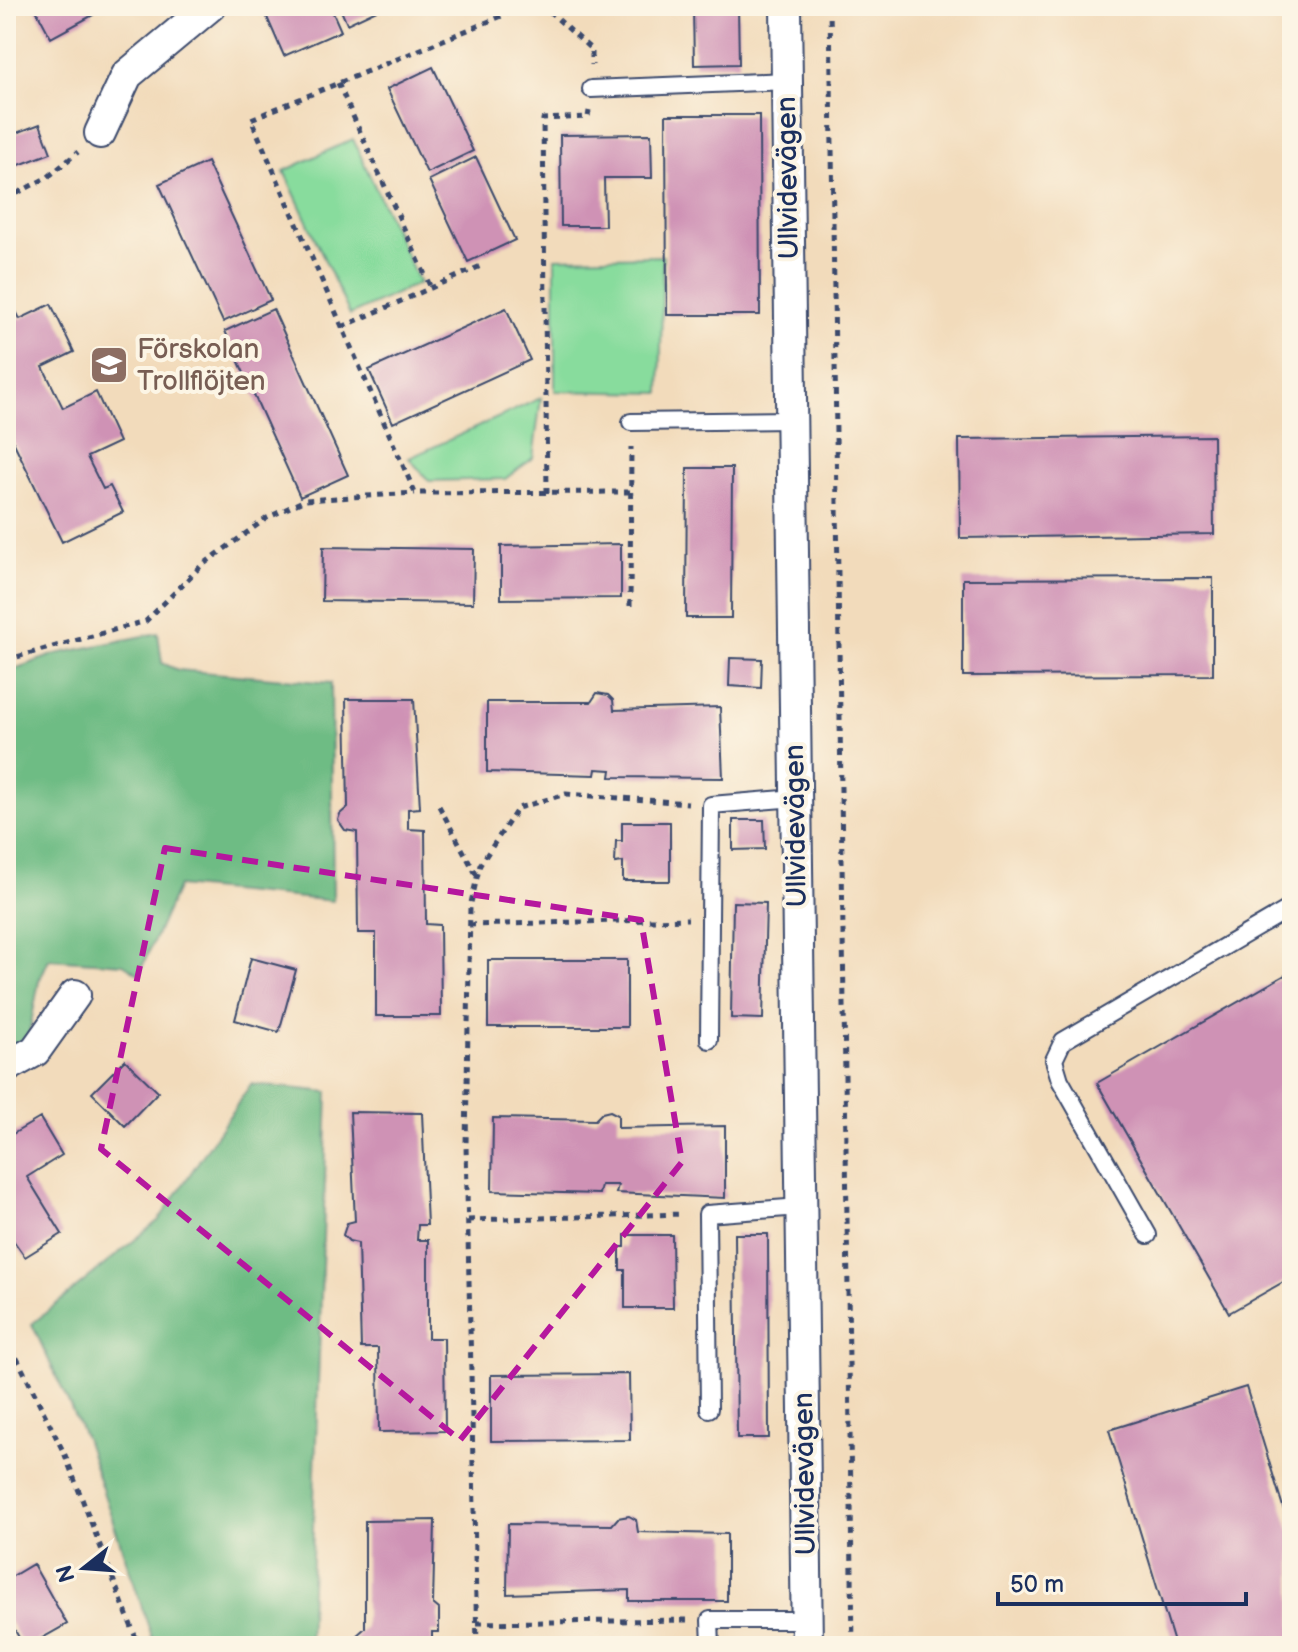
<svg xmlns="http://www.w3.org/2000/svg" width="1298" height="1652" font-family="'Balsamiq Sans',sans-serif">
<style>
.green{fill:#88dc9d;stroke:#52867e;stroke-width:2}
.forest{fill:#6ebc84;stroke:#447671;stroke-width:2}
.building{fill:#cf92b5}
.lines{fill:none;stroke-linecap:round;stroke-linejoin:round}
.service-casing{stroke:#3b496c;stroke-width:20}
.minor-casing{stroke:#3b496c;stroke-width:34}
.path{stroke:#3b496c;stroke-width:5;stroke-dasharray:6 6;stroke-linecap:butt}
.service{stroke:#fff;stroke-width:16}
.minor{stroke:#fff;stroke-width:30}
.marked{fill:none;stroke:#b5179e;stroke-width:6;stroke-dasharray:16 10;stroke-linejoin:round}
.labels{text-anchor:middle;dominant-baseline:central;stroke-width:8;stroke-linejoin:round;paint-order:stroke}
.street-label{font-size:28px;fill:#1b2f5e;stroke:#fcf5e5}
.education-label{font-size:28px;fill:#785e54;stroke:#fcf5e5;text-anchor:start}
</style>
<rect width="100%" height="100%" fill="#fcf5e5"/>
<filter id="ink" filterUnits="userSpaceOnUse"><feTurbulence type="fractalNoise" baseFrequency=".0125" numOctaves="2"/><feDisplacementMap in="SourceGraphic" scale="16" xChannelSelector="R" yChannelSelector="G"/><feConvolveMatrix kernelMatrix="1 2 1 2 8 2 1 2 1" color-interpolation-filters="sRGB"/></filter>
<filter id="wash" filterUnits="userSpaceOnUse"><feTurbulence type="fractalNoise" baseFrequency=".006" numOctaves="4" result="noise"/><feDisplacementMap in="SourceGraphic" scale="32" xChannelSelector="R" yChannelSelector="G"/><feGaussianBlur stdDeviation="1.8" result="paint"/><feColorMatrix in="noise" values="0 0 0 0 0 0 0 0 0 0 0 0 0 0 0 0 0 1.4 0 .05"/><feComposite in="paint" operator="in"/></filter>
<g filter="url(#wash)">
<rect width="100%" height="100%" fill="#f2dbbb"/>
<path class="green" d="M 353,139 L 419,283 L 350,315 L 284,171 Z
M 663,256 L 660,393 L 555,391 L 555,258 Z
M 541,398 L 533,458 L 505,479 L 429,481 L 409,458 Z"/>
<path class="forest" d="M 158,633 L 162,663 L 178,670 L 331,683 L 333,901 L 178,886 L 139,974 L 123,964 L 49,959 L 39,981 L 28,1039 L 6,1050 L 6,672 L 56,654 Z
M 251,1084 L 328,1092 L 309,1646 L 155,1646 L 85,1438 L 32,1324 L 159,1220 Z"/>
<g id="blocks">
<path class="building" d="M 34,6 L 88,6 L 93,15 L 51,38 Z
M 268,6 L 330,6 L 341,31 L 284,56 L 263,8 Z
M 339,6 L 385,6 L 347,24 Z
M 693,6 L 738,6 L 739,64 L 694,65 Z
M 433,67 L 473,151 L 427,173 L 387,89 Z
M 666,115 L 759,115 L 760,315 L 667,315 Z
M 40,124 L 51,153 L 6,170 L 6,137 Z
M 651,134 L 652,178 L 604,178 L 605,226 L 561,226 L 560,135 Z
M 476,157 L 515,240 L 468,262 L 429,180 Z
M 207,162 L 271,300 L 223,322 L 159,184 Z
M 11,302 L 20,319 L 51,304 L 74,352 L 43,367 L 63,408 L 96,392 L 119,442 L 87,457 L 103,489 L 110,486 L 123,512 L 62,542 L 11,437 L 6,440 L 6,304 Z
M 506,308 L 530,360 L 393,423 L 369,370 Z
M 273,309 L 348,475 L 300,497 L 225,331 Z
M 1213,436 L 1214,534 L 960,538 L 959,439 Z
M 687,468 L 732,468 L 731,618 L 686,618 Z
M 621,544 L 621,598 L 501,599 L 501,546 Z
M 323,547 L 474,549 L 473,603 L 322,601 Z
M 1213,578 L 1213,675 L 963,676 L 963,579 Z
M 730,658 L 762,659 L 761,688 L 729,686 Z
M 597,693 L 608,695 L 613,700 L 614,710 L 720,707 L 723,778 L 610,777 L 611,770 L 596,769 L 595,775 L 487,772 L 487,702 L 591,702 Z
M 346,699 L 414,699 L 420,808 L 408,809 L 408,829 L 425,830 L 426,924 L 440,925 L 441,1016 L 376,1016 L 376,933 L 358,933 L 357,832 L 345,830 L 338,820 L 340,814 L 348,807 Z
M 733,820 L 764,820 L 765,849 L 733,850 Z
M 622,822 L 670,822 L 670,881 L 623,881 L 623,862 L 615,863 L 616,841 L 622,841 Z
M 733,902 L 766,903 L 763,1019 L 731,1018 Z
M 251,958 L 296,970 L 279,1032 L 235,1020 Z
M 488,960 L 627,960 L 627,1027 L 488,1027 Z
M 1292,971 L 1292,1277 L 1229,1313 L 1097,1083 Z
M 125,1060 L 158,1092 L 125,1126 L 92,1093 Z
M 610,1111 L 618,1115 L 618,1128 L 725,1126 L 725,1198 L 616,1193 L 618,1185 L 601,1185 L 599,1194 L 492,1191 L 493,1118 L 595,1120 L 602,1113 Z
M 350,1112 L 422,1113 L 427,1225 L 418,1225 L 417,1240 L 428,1240 L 428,1338 L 444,1338 L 445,1431 L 379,1432 L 378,1348 L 361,1348 L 358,1243 L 349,1241 L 343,1235 L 347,1223 L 355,1221 Z
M 40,1118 L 62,1155 L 27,1177 L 62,1234 L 25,1257 L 6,1230 L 6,1138 Z
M 735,1234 L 768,1234 L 769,1438 L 737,1438 Z
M 625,1235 L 672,1235 L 673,1308 L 625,1308 L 625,1270 L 620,1270 L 620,1247 L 625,1247 Z
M 629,1374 L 630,1440 L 491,1441 L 491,1375 Z
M 1246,1387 L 1292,1536 L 1292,1646 L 1175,1646 L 1109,1430 Z
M 629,1516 L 636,1520 L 638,1532 L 727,1534 L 727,1601 L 629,1601 L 629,1590 L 507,1594 L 508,1524 L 612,1525 L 618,1518 Z
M 435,1520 L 433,1604 L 439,1609 L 439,1632 L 432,1632 L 432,1646 L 358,1646 L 356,1636 L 365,1628 L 365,1521 Z
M 33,1564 L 67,1624 L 28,1646 L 24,1646 L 6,1615 L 6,1580 Z
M 745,1642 L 777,1642 L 777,1646 L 745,1646 Z"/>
</g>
</g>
<g filter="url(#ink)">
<use href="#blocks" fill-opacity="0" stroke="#3b496c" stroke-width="2"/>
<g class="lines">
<g class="service-casing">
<path id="service" d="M 591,89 L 787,81
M 631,422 L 790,420
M 709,1040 L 711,805 L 796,798
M 1148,1235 L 1060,1080 L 1054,1060 L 1063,1041 L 1292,907
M 709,1409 L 707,1214 L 801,1207
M 711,1646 L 710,1620 L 807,1620"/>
</g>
<g class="minor-casing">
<path id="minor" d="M 786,6 L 807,1646
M 100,133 L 127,75 L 210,6
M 6,1067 L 35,1051 L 75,995"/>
</g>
<path class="path" d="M 830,6 L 853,1646
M 549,11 L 592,50 L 592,65
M 338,83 L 431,288
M 6,199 L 48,177 L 78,152
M 342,327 L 483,265
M 630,492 L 415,493 L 251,119 L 514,11 L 635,6
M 547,493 L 543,119 L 588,117 L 589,111
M 630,606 L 631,447
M 6,660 L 146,621 L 201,566 L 267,518 L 305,500 L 415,493
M 439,806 L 477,876
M 469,925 L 688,919
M 468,1220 L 683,1214
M 6,1336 L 65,1455 L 139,1646
M 477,1623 L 688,1620
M 477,1646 L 466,1145 L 470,907 L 480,865 L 518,808 L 566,794 L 688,803"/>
<use href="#service" class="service"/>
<use href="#minor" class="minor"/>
</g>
</g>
<path class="marked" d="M 165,848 L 641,920 L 682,1162 L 460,1440 L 101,1149 Z"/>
<defs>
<g id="school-square" transform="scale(2)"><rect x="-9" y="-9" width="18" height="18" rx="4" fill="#8d6e63" stroke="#fcf5e5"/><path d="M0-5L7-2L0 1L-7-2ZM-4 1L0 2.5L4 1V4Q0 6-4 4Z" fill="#fff"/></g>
</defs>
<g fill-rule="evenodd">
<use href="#school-square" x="109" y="365"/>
</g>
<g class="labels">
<g class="street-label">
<text transform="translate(788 178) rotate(-91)">Ullvidevägen</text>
<text transform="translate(796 826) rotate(-91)">Ullvidevägen</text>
<text transform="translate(805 1474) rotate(-91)">Ullvidevägen</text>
</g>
<g class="education-label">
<text x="137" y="349">Förskolan<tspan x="137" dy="32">Trollflöjten</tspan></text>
</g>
</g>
<rect width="1298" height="1652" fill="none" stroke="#fcf5e5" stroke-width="32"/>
<g transform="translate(84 1568) rotate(253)" stroke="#fcf5e5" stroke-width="6" paint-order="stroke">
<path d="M0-6L14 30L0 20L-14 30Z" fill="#1b2f5e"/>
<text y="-12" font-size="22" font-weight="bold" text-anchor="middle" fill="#1b2f5e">N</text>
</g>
<path d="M998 1592v12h248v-12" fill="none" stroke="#1b2f5e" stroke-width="4"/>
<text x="1010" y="1592" font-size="24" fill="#1b2f5e" stroke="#fcf5e5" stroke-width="6" paint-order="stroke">50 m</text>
</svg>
